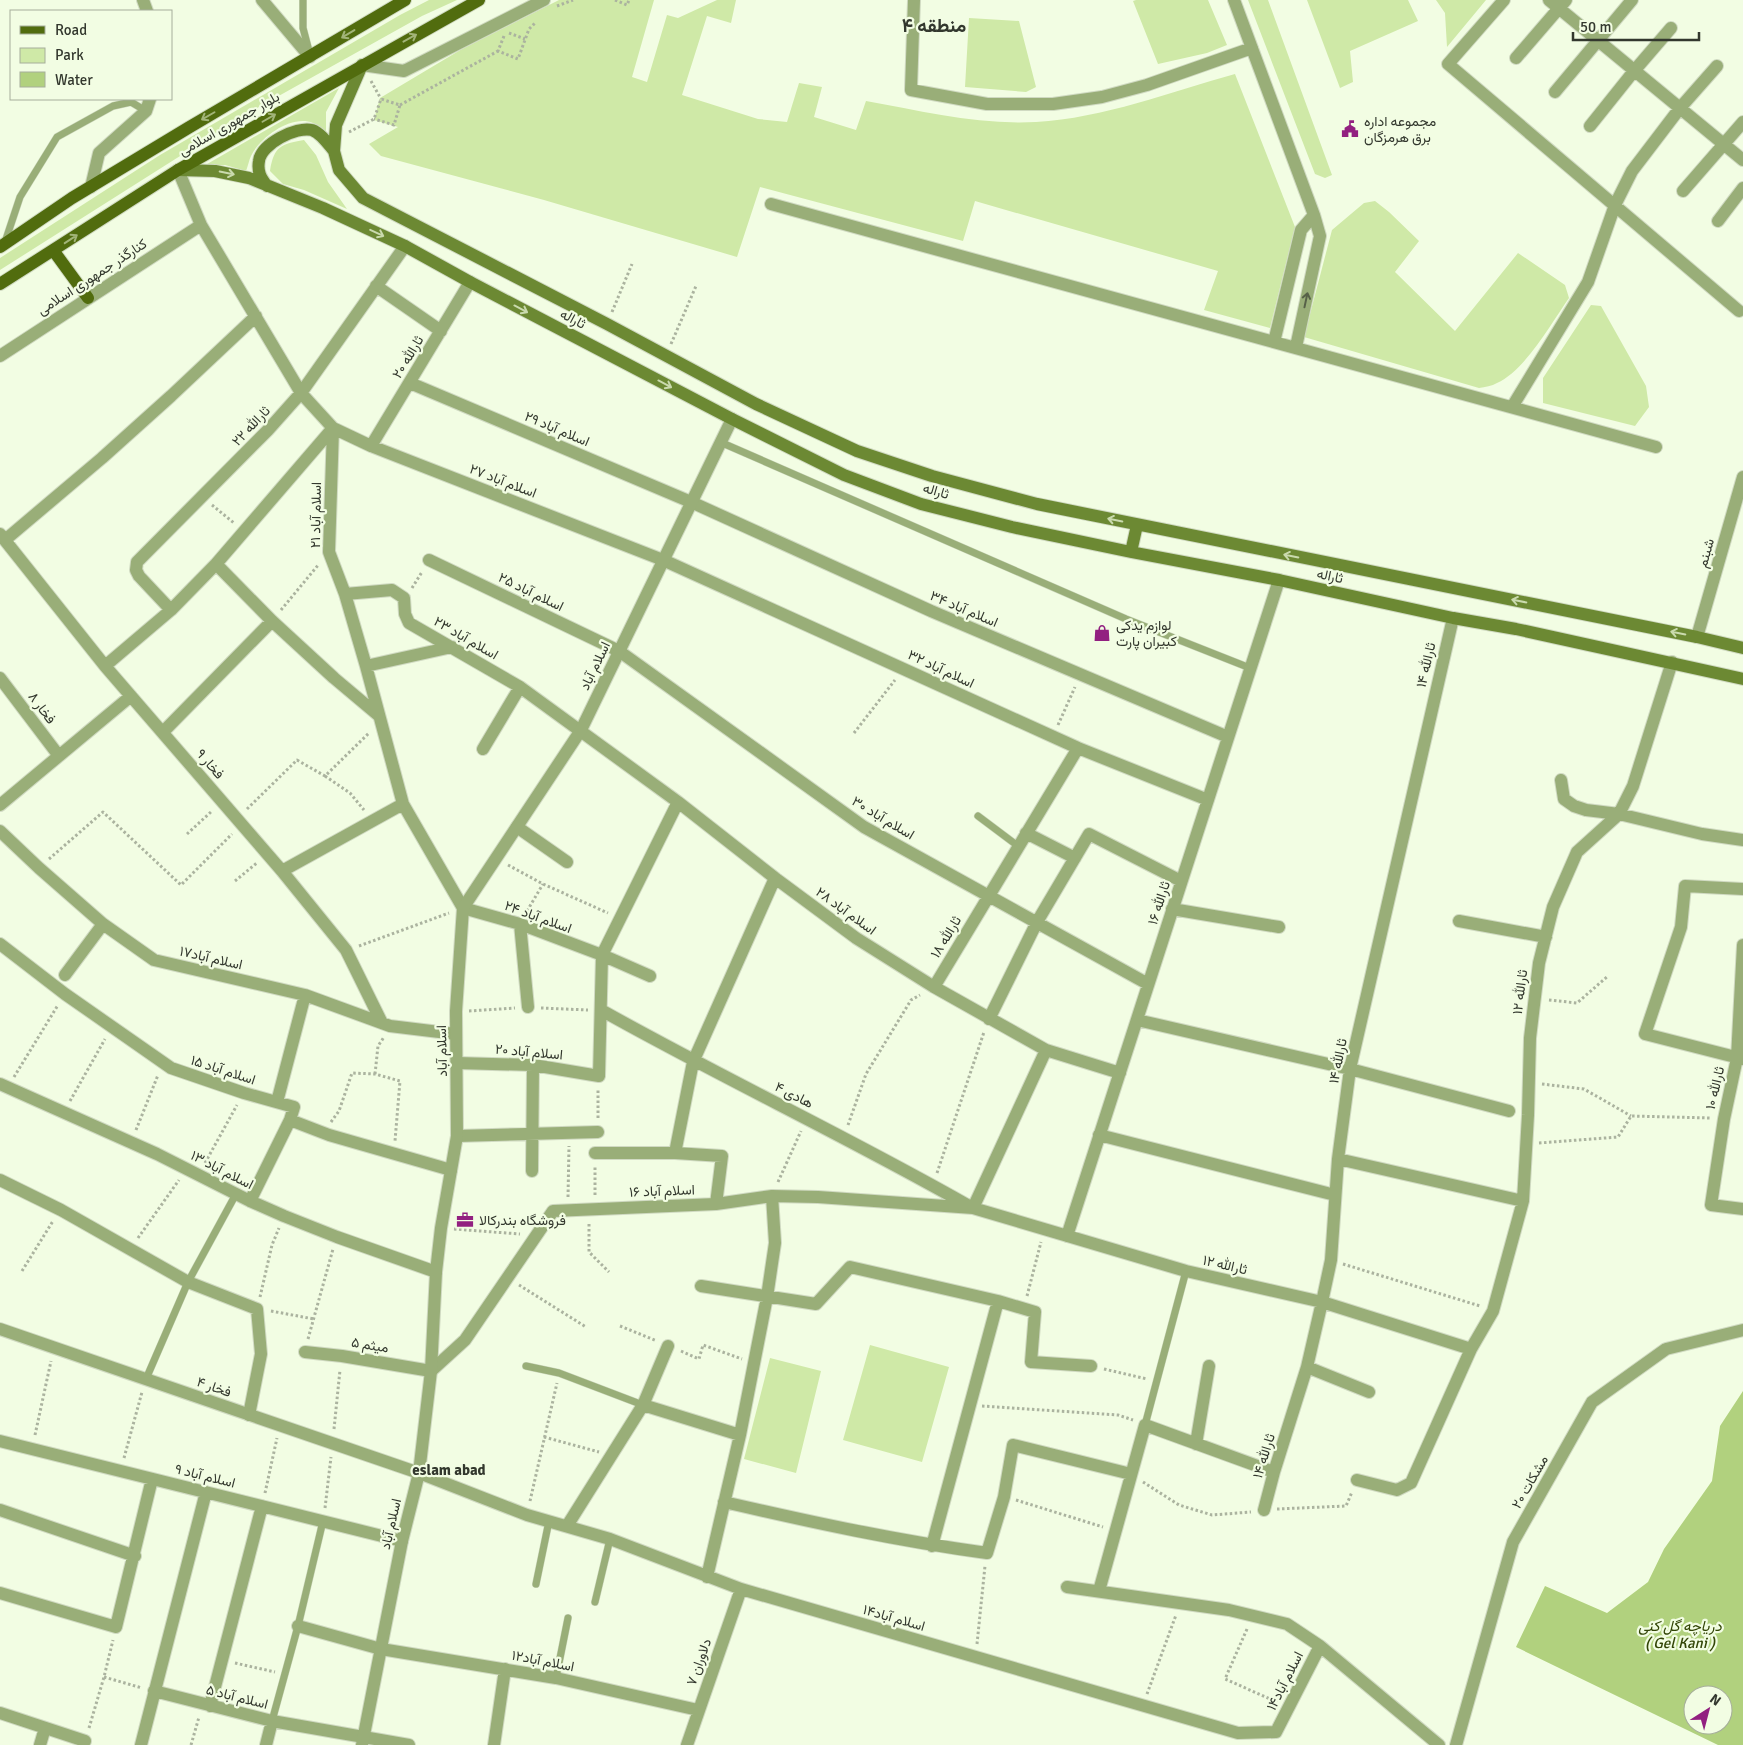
<svg xmlns="http://www.w3.org/2000/svg" width="1743" height="1745" font-family="Signika,Vazirmatn,sans-serif">
<style>
.green{fill:#cfe9a7}
.water{fill:#b1d17e;fill-rule:evenodd}
.lines{fill:none;stroke-linecap:round;stroke-linejoin:round}
.service-casing{stroke:#d0dac2;stroke-width:8}
.minor-casing{stroke:#d0dac2;stroke-width:14}
.tertiary-casing{stroke:#d0dac2;stroke-width:14}
.secondary-casing{stroke:#d0dac2;stroke-width:14}
.primary-casing{stroke:#d0dac2;stroke-width:14}
.path{stroke:#abb39f;stroke-width:3;stroke-dasharray:2.5 2.5;stroke-linecap:butt}
.service{stroke:#99ae78;stroke-width:7}
.minor{stroke:#99ae78;stroke-width:12}
.tertiary{stroke:#99ae78;stroke-width:12}
.secondary{stroke:#6c8933;stroke-width:12}
.primary{stroke:#516c0e;stroke-width:12}
.oneway{stroke:#a2b478}
.oneway2{stroke:#cadaae}
.oneway3{stroke:#576148}
.labels{text-anchor:middle;dominant-baseline:central;stroke-width:4.5;stroke-linejoin:round;paint-order:stroke}
.poi-label{font-size:14px;fill:#33382e;stroke:#f2fde3;text-anchor:start}
.street-label{font-size:14px;fill:#33382e;stroke:#f2fde3}
.neighbourhood-label{font-size:15px;font-weight:bold;fill:#33382e;stroke:#f2fde3}
.water-label{font-size:15px;font-style:italic;fill:#324506;stroke:#f2fde3}
.district-label{font-size:19px;font-weight:bold;fill:#33382e;stroke:#f2fde3}
</style>
<rect width="100%" height="100%" fill="#f2fde3"/>
<path class="green" d="M 429,0 L 457,0 L 422,16 L 248,113 L 0,270 L 0,258 L 160,155 L 400,15 Z
M 559,0 L 654,0 L 632,77 L 647,82 L 667,15 L 678,18 L 717,0 L 736,0 L 731,23 L 707,16 L 682,95 L 758,119 L 787,122 L 799,83 L 822,87 L 814,117 L 856,130 L 866,101 C 922,111 978,125 1036,122 C 1104,118 1170,92 1235,74 L 1295,227 L 1270,328 L 1204,310 L 1218,271 L 975,201 L 963,241 L 760,187 L 737,257 L 544,200 L 381,156 L 369,144 L 398,127 L 374,120 L 380,98 L 462,49 Z
M 1136,0 L 1208,0 L 1227,45 L 1207,53 L 1158,64 L 1133,1 Z
M 1248,0 L 1268,0 L 1332,175 L 1325,178 L 1315,174 Z
M 1307,0 L 1408,0 L 1418,21 L 1350,51 L 1353,82 L 1340,88 Z
M 1436,0 L 1486,0 L 1447,47 L 1445,13 Z
M 969,18 L 1019,21 L 1036,87 L 1026,92 L 965,87 Z
M 339,88 L 326,112 L 326,132 C 322,129 318,125 313,123 C 292,114 260,137 251,156 C 249,160 248,166 246,171 L 225,165 L 202,167 Z
M 304,140 L 316,155 L 328,182 L 347,209 L 304,190 L 283,184 L 270,171 C 274,146 281,144 304,140 Z
M 1375,201 L 1389,212 L 1419,241 L 1395,272 L 1455,331 L 1518,253 L 1565,285 L 1569,298 C 1552,322 1525,371 1497,383 C 1492,386 1485,387 1479,388 L 1304,337 L 1332,230 L 1364,203 Z
M 1591,305 L 1601,306 L 1646,386 L 1649,407 L 1635,426 L 1543,403 L 1543,378 Z
M 870,1345 L 949,1367 L 922,1462 L 843,1440 Z
M 770,1358 L 821,1371 L 796,1473 L 744,1459 Z"/>
<path class="water" d="M 1743,1391 L 1743,1745 L 1718,1745 L 1516,1647 L 1545,1586 L 1607,1613 L 1648,1582 L 1664,1549 L 1712,1481 L 1720,1426 ZM 1693,1695 L 1723,1695 L 1723,1725 L 1693,1725 Z"/>
<g class="lines">
<g class="service-casing">
<path id="service" d="M 303,0 L 303,28 L 309,51
M 5,242 L 20,197 L 57,137 L 113,106 L 131,102 L 146,111
M 720,442 L 1126,619 L 1250,668
M 978,816 L 1018,846
M 526,1366 L 559,1373 L 643,1405
M 146,1379 L 188,1282 L 236,1194
M 1145,1425 L 1186,1271
M 536,1584 L 549,1521
M 595,1602 L 610,1539
M 556,1678 L 568,1618
M 272,1721 L 298,1626 L 323,1521"/>
</g>
<g class="minor-casing">
<path id="minor" d="M 262,0 L 310,57
M 914,0 L 911,90 L 987,104 L 1053,104 L 1102,97 L 1147,85 L 1252,48
M 1234,0 L 1314,215 L 1320,236 L 1296,347
M 1504,0 L 1448,64 L 1739,311
M 1549,0 L 1743,160
M 1516,58 L 1566,0
M 362,65 L 404,71 L 544,0
M 1555,92 L 1632,0
M 1590,126 L 1634,71 L 1671,28
M 178,170 L 201,225 L 301,393 L 333,428 L 329,552 L 345,594 L 366,666 L 403,804 L 463,908 L 520,924 L 602,955 L 650,976
M 1683,191 L 1743,122
M 771,204 L 1656,447
M 1718,221 L 1743,188
M 376,286 L 441,331
M 1274,342 L 1301,230 L 1314,215
M 0,356 L 201,225
M 410,383 L 691,502 L 931,611 L 1228,737
M 1512,407 L 1588,282 L 1615,205 L 1632,171 L 1680,108 L 1717,66
M 371,446 L 470,282
M 0,534 L 105,666 L 282,871 L 346,950 L 382,1023
M 5,540 L 102,458 L 171,396 L 256,316
M 429,560 L 619,651 L 864,827 L 1148,984
M 216,564 L 333,428 L 371,446 L 663,560 L 1078,748 L 1208,800
M 345,594 L 392,590 L 404,598 L 405,614 L 409,623 L 520,687 L 678,802 L 775,878 L 856,938 L 934,987 L 1046,1050 L 1120,1073
M 171,610 L 139,576 L 136,570 L 137,562 L 268,430 L 301,393 L 405,246
M 105,666 L 171,610 L 216,564 L 272,621 L 334,678 L 378,715
M 366,666 L 452,647
M 0,678 L 59,756
M 163,732 L 272,621
M 483,749 L 520,687
M 1561,780 L 1564,799 L 1574,806 L 1586,810 L 1619,814 L 1702,834 L 1743,840
M 0,805 L 131,696
M 517,827 L 567,862
M 0,831 L 39,868 L 103,924 L 154,960 L 305,995 L 390,1026 L 456,1034
M 1026,833 L 1075,858
M 282,871 L 403,804
M 1743,889 L 1685,886 L 1681,927 L 1645,1034 L 1743,1059
M 1172,909 L 1279,927
M 1459,921 L 1546,937
M 520,924 L 528,1007
M 0,944 L 65,994 L 171,1068 L 244,1093 L 294,1107 L 290,1120 L 329,1135 L 451,1170
M 1743,945 L 1737,1058 L 1724,1119 L 1711,1205 L 1743,1209
M 65,975 L 103,924
M 934,987 L 1078,748
M 601,1010 C 722,1078 848,1137 969,1206
M 989,1019 L 1037,922 L 1089,834 L 1181,881
M 1137,1020 L 1350,1069 L 1509,1111
M 457,1063 L 533,1065 L 599,1076 L 602,955 L 678,802
M 0,1084 L 157,1154 L 250,1201 L 284,1216 L 337,1237 L 436,1272
M 277,1102 L 305,995
M 1099,1135 L 1335,1195
M 457,1136 L 598,1132
M 595,1153 L 675,1153 L 722,1156 L 716,1204
M 675,1153 L 693,1062 L 775,878
M 1338,1159 L 1523,1201
M 532,1171 L 533,1065
M 0,1180 L 61,1210 L 188,1282 L 257,1309 L 261,1354 L 249,1415
M 250,1201 L 290,1120
M 973,1208 L 1046,1050
M 1067,1236 L 1279,580
M 701,1286 L 816,1304 L 850,1267 L 998,1301 L 1035,1312 L 1031,1362 L 1091,1366
M 305,1352 L 342,1356 L 431,1371 L 465,1340 L 553,1211 L 716,1204 L 772,1196 L 818,1197 L 973,1208 L 1186,1271 L 1322,1302 L 1471,1349
M 1307,1367 L 1369,1392
M 643,1405 L 668,1346
M 0,1441 L 402,1541
M 1196,1444 L 1209,1366
M 419,1473 L 527,1515 L 610,1539 L 741,1589 L 1238,1733 L 1276,1732 L 1320,1646
M 1357,1480 L 1397,1490 L 1411,1483 L 1471,1349 L 1493,1311 L 1523,1201 L 1528,1115 L 1530,1038 L 1539,963 L 1553,907 L 1577,852 L 1619,814 L 1633,786 L 1672,662
M 724,1502 C 811,1522 898,1541 987,1553 L 1004,1497 L 1013,1445 L 1131,1474
M 0,1510 L 135,1556
M 1264,1510 L 1274,1472 L 1307,1367 L 1322,1302 L 1331,1260 L 1338,1159 L 1350,1069 L 1453,618
M 567,1526 L 643,1405 L 740,1435
M 932,1546 L 998,1301
M 707,1577 L 740,1435 L 767,1297 L 775,1243 L 772,1196
M 1067,1587 L 1229,1610 L 1287,1624 L 1320,1646 L 1439,1745
M 1099,1591 L 1145,1425 L 1274,1472
M 0,1593 L 116,1627 L 152,1479
M 298,1626 L 381,1649 L 556,1678 L 698,1710
M 154,1691 L 272,1721 L 409,1745
M 210,1706 L 262,1506
M 0,1713 L 85,1741
M 40,1745 L 45,1728
M 141,1745 L 206,1492
M 266,1745 L 272,1721
M 494,1745 L 505,1669
M 687,1745 L 741,1589"/>
</g>
<g class="tertiary-casing">
<path id="tertiary" d="M 143,0 L 147,11
M 91,187 L 99,153 L 146,111 L 150,99
M 1697,637 L 1743,477
M 0,1329 L 419,1473
M 362,1745 L 402,1541 L 419,1473 L 431,1371 L 436,1272 L 441,1228 L 457,1136 L 456,1011 L 463,908 L 581,730 L 732,419
M 1456,1745 L 1513,1542 L 1592,1402 L 1666,1349 L 1743,1330"/>
</g>
<g class="secondary-casing">
<path id="secondary" d="M 362,65 L 336,125 L 334,151 L 339,170 L 363,198 L 607,324 L 756,404 L 857,451 L 932,476 L 1037,504 L 1697,637 L 1743,648
M 178,170 L 215,171 L 249,178 L 323,208 L 405,246 L 470,282 L 732,419 L 844,475 L 921,504 L 1012,527 L 1131,552 L 1279,580 L 1453,618 L 1516,629 L 1743,679
M 267,186 C 261,178 257,172 259,161 C 261,144 296,126 312,130 C 321,133 329,145 334,151
M 1131,552 L 1137,525"/>
</g>
<g class="primary-casing">
<path id="primary" d="M 0,247 L 72,198 L 188,128 L 405,0
M 53,250 L 88,298
M 0,284 L 178,170 L 479,0"/>
</g>
<path class="path" d="M 615,0 L 627,5 L 629,0
M 557,6 L 573,0
M 509,33 L 525,39
M 504,36 L 498,51 L 518,59 L 529,29 L 536,22
M 371,81 L 381,99
M 400,105 L 498,51
M 349,132 L 374,119 L 381,99 L 400,105 L 394,125 L 374,119
M 612,312 L 632,264
M 671,344 L 696,286
M 212,505 L 234,523
M 412,588 L 422,572
M 281,610 L 319,564
M 1058,725 L 1075,687
M 854,733 L 895,680
M 325,776 L 350,793 L 364,810
M 247,809 L 297,760 L 325,776 L 369,733
M 187,834 L 212,811
M 49,859 L 103,812 L 181,885 L 232,834
M 508,865 L 543,884 L 608,913
M 235,881 L 258,862
M 527,911 L 543,884
M 359,946 L 449,913
M 1549,1000 L 1577,1003 L 1608,976
M 541,1008 L 588,1010
M 469,1011 L 515,1008
M 375,1074 L 378,1046 L 384,1037
M 14,1077 L 58,1005
M 1542,1084 L 1584,1089 L 1631,1116
M 70,1101 L 105,1039
M 598,1118 L 598,1089
M 331,1122 L 339,1111 L 352,1073 L 375,1074 L 400,1081 L 395,1141
M 848,1125 L 866,1074 L 911,1000 L 920,995
M 136,1130 L 158,1075
M 1539,1143 L 1618,1137 L 1631,1116 L 1711,1118
M 205,1163 L 237,1105
M 937,1173 L 984,1032
M 778,1182 L 801,1131
M 595,1195 L 595,1166
M 568,1197 L 569,1146
M 589,1224 L 589,1252 L 609,1272
M 454,1229 L 520,1234
M 138,1238 L 179,1180
M 1343,1264 L 1480,1306
M 22,1271 L 53,1221
M 519,1285 L 586,1327
M 1027,1296 L 1041,1242
M 260,1297 L 272,1245 L 279,1228
M 271,1311 L 314,1319
M 620,1326 L 657,1341
M 308,1339 L 333,1249
M 681,1351 L 699,1359 L 703,1345 L 742,1359
M 1104,1369 L 1147,1379
M 982,1406 L 1118,1415 L 1133,1420
M 334,1429 L 340,1370
M 35,1435 L 51,1361
M 544,1437 L 599,1452
M 124,1458 L 142,1392
M 1143,1482 L 1179,1505 L 1212,1515 L 1251,1512
M 265,1493 L 277,1438
M 1016,1500 L 1103,1527
M 530,1501 L 557,1383
M 325,1508 L 331,1457
M 1277,1509 L 1346,1506 L 1352,1492
M 1247,1629 L 1225,1679 L 1277,1702
M 977,1644 L 985,1566
M 235,1663 L 275,1672
M 104,1677 L 142,1688
M 1147,1694 L 1176,1615
M 89,1728 L 104,1677 L 113,1640
M 191,1745 L 199,1717"/>
<use href="#service" class="service"/>
<use href="#minor" class="minor"/>
<use href="#tertiary" class="tertiary"/>
<use href="#secondary" class="secondary"/>
<use href="#primary" class="primary"/>
</g>
<defs><path id="oneway-shaft" d="M-6 0H5M1.5-3L5.5 0L1.5 3" fill="none" stroke-width="1.6" stroke-linecap="round" stroke-linejoin="round" transform="scale(1.25)"/></defs>
<g class="oneway">
<use href="#oneway-shaft" transform="translate(348 34) rotate(149)"/>
<use href="#oneway-shaft" transform="translate(410 38) rotate(-29)"/>
<use href="#oneway-shaft" transform="translate(208 116) rotate(150)"/>
<use href="#oneway-shaft" transform="translate(269 118) rotate(-30)"/>
<use href="#oneway-shaft" transform="translate(71 239) rotate(-33)"/>
</g>
<g class="oneway2">
<use href="#oneway-shaft" transform="translate(227 173) rotate(12)"/>
<use href="#oneway-shaft" transform="translate(377 233) rotate(25)"/>
<use href="#oneway-shaft" transform="translate(521 309) rotate(28)"/>
<use href="#oneway-shaft" transform="translate(665 384) rotate(28)"/>
<use href="#oneway-shaft" transform="translate(1115 520) rotate(-168)"/>
<use href="#oneway-shaft" transform="translate(1291 556) rotate(-169)"/>
<use href="#oneway-shaft" transform="translate(1519 601) rotate(-169)"/>
<use href="#oneway-shaft" transform="translate(1678 633) rotate(-169)"/>
</g>
<use class="oneway3" href="#oneway-shaft" transform="translate(1306 300) rotate(-78)"/>
<defs>
<g id="civic-bare" transform="scale(1.35)"><path d="M-.6-6.5H3V-4.5H.6V-3L4-1V1h2V6H-6V1h2V-1L-.6-3ZM-1.2 2.5V6h2.4V2.5Z" fill="#922080" stroke="#f2fde3" stroke-width="2.5" paint-order="stroke"/></g>
<g id="shop-bare" transform="scale(1.35)"><path d="M-5-2.5h2.3a2.7 3.5 0 0 1 5.4 0H5L5.5 6h-11ZM-1.5-2.5h3a1.5 2.3 0 0 0-3 0Z" fill="#922080" stroke="#f2fde3" stroke-width="2.5" paint-order="stroke"/></g>
<g id="office-bare" transform="scale(1.35)"><path d="M-6-3h4V-5.5h4V-3h4V5H-6ZM-1-4.5V-3h2v-1.5ZM-6 0V1H6V0Z" fill="#922080" stroke="#f2fde3" stroke-width="2.5" paint-order="stroke"/></g>
</defs>
<g fill-rule="evenodd">
<use href="#civic-bare" x="1350" y="129"/>
<use href="#shop-bare" x="1102" y="633"/>
<use href="#office-bare" x="465" y="1220"/>
</g>
<g class="labels">
<g class="poi-label">
<text x="1364" y="121">مجموعه اداره<tspan x="1364" dy="16">برق هرمزگان</tspan></text>
<text x="1116" y="625">لوازم یدکی<tspan x="1116" dy="16">کبیران پارت</tspan></text>
<text x="479" y="1220">فروشگاه بندرکالا</text>
</g>
<g class="street-label">
<text transform="translate(229 124) rotate(-30)">بلوار جمهوری اسلامی</text>
<text transform="translate(92 277) rotate(-33)">کنارگذر جمهوری اسلامی</text>
<text transform="translate(573 319) rotate(28)">ثاراله</text>
<text transform="translate(408 357) rotate(-59)">ثارالله ۲۰</text>
<text transform="translate(251 426) rotate(-47)">ثارالله ۲۲</text>
<text transform="translate(557 429) rotate(23)">اسلام آباد ۲۹</text>
<text transform="translate(503 481) rotate(21)">اسلام آباد ۲۷</text>
<text transform="translate(936 491) rotate(16)">ثاراله</text>
<text transform="translate(316 515) rotate(-89)">اسلام آباد ۲۱</text>
<text transform="translate(1706 553) rotate(-74)">شبنم</text>
<text transform="translate(1330 576) rotate(12)">ثاراله</text>
<text transform="translate(531 592) rotate(26)">اسلام آباد ۲۵</text>
<text transform="translate(964 609) rotate(23)">اسلام آباد ۳۴</text>
<text transform="translate(466 638) rotate(30)">اسلام آباد ۲۳</text>
<text transform="translate(1426 665) rotate(-77)">ثارالله ۱۴</text>
<text transform="translate(595 666) rotate(-64)">اسلام آباد</text>
<text transform="translate(941 669) rotate(25)">اسلام آباد ۳۲</text>
<text transform="translate(42 708) rotate(53)">فخار ۸</text>
<text transform="translate(210 764) rotate(49)">فخار ۹</text>
<text transform="translate(883 818) rotate(31)">اسلام آباد ۳۰</text>
<text transform="translate(1159 903) rotate(-72)">ثارالله ۱۶</text>
<text transform="translate(846 911) rotate(36)">اسلام آباد ۲۸</text>
<text transform="translate(538 917) rotate(20)">اسلام آباد ۲۴</text>
<text transform="translate(946 937) rotate(-59)">ثارالله ۱۸</text>
<text transform="translate(211 958) rotate(13)">اسلام آباد۱۷</text>
<text transform="translate(1520 992) rotate(-83)">ثارالله ۱۲</text>
<text transform="translate(442 1051) rotate(-91)">اسلام آباد</text>
<text transform="translate(529 1052) rotate(5)">اسلام آباد ۲۰</text>
<text transform="translate(1338 1061) rotate(-79)">ثارالله ۱۴</text>
<text transform="translate(223 1070) rotate(18)">اسلام آباد ۱۵</text>
<text transform="translate(1715 1088) rotate(-77)">ثارالله ۱۰</text>
<text transform="translate(794 1095) rotate(27)">هادی ۴</text>
<text transform="translate(222 1170) rotate(27)">اسلام آباد ۱۳</text>
<text transform="translate(662 1191) rotate(-2)">اسلام آباد ۱۶</text>
<text transform="translate(1225 1265) rotate(13)">ثارالله ۱۲</text>
<text transform="translate(370 1345) rotate(9)">میثم ۵</text>
<text transform="translate(214 1387) rotate(19)">فخار ۴</text>
<text transform="translate(1264 1456) rotate(-73)">ثارالله ۱۴</text>
<text transform="translate(205 1476) rotate(14)">اسلام آباد ۹</text>
<text transform="translate(1530 1482) rotate(-60)">مشکات ۲۰</text>
<text transform="translate(391 1524) rotate(-77)">اسلام آباد</text>
<text transform="translate(894 1618) rotate(16)">اسلام آباد۱۴</text>
<text transform="translate(543 1661) rotate(11)">اسلام آباد۱۲</text>
<text transform="translate(699 1662) rotate(-70)">دلاوران ۷</text>
<text transform="translate(1285 1681) rotate(-63)">اسلام آباد۱۴</text>
<text transform="translate(237 1697) rotate(14)">اسلام آباد ۵</text>
</g>
<g class="neighbourhood-label">
<text x="449" y="1470">eslam abad</text>
</g>
<g class="water-label">
<text x="1680" y="1626">دریاچه گل کنی<tspan x="1680" dy="17">( Gel Kani )</tspan></text>
</g>
<g class="district-label">
<text x="934" y="26">منطقه ۴</text>
</g>
</g>
<rect x="10" y="10" width="162" height="90" fill="#f2fde3" stroke="#a6ae9b"/>
<rect x="20" y="26" width="25" height="8" fill="#516c0e" stroke="#a6ae9b"/>
<text x="55" y="35" font-size="15" fill="#33382e">Road</text>
<rect x="20" y="48" width="25" height="15" fill="#cfe9a7" stroke="#a6ae9b"/>
<text x="55" y="60" font-size="15" fill="#33382e">Park</text>
<rect x="20" y="72" width="25" height="15" fill="#b1d17e" stroke="#a6ae9b"/>
<text x="55" y="85" font-size="15" fill="#33382e">Water</text>
<g transform="translate(1708 1710) rotate(36)"><circle r="24" fill="#f2fde3" stroke="#a6ae9b"/>
<path d="M0-4L9 19L0 12L-9 19Z" fill="#922080"/>
<text y="-8" font-size="14" font-weight="bold" text-anchor="middle" fill="#33382e">N</text>
</g>
<path d="M1573 32v8h126v-8" fill="none" stroke="#33382e" stroke-width="2.5"/>
<text x="1580" y="32" font-size="15" fill="#33382e" stroke="#f2fde3" stroke-width="4" paint-order="stroke">50 m</text>
</svg>
